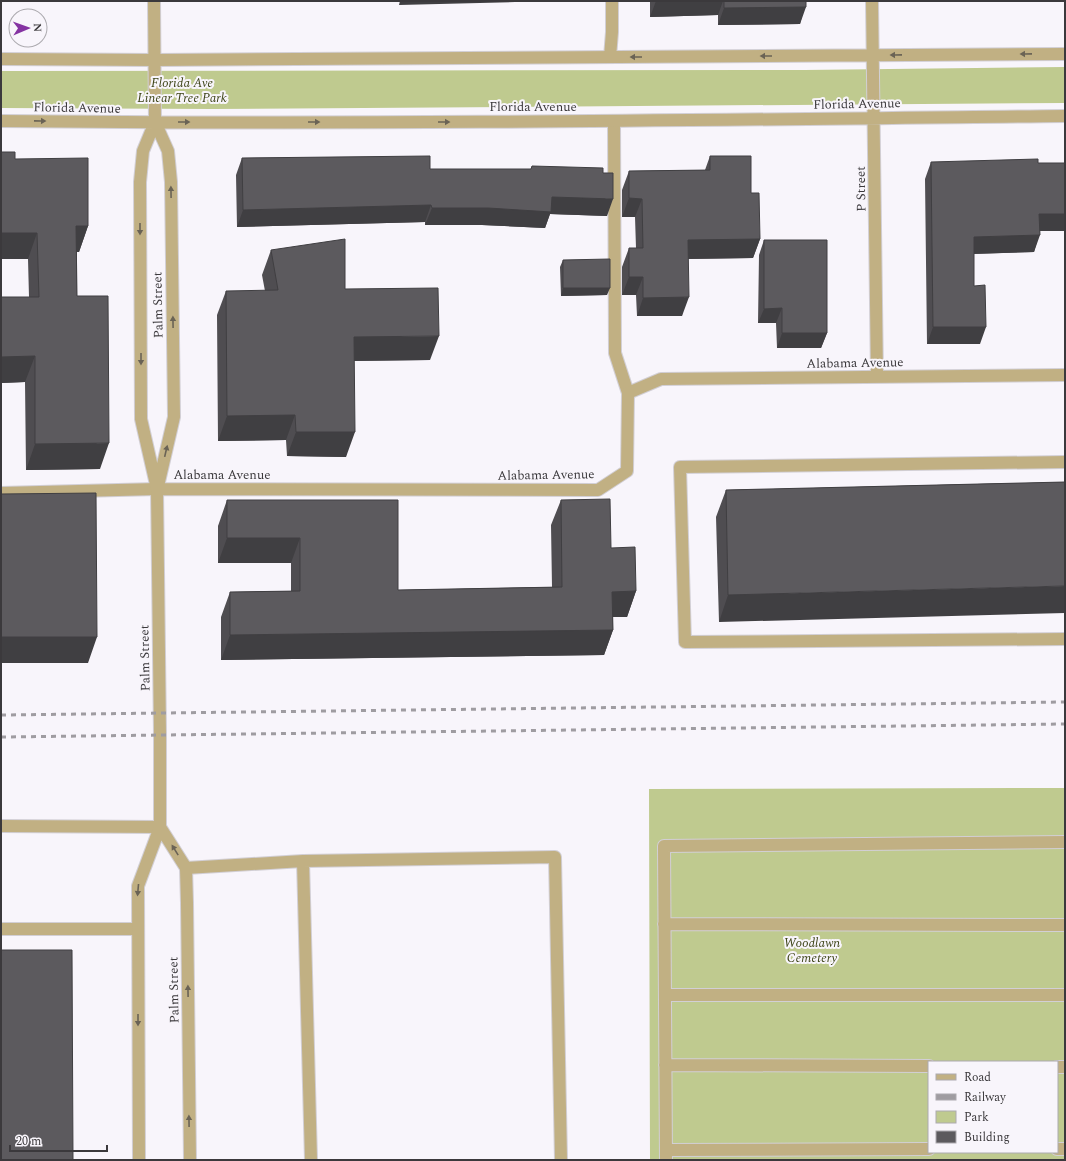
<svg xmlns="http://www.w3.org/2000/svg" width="1066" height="1161" font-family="Spectral,serif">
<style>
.green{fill:#bfca8f;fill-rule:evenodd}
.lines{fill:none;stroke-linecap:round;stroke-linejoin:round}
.lane-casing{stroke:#d2cfd5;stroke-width:14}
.street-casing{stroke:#d2cfd5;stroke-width:14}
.lane{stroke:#c1b083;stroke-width:12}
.street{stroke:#c1b083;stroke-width:12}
.rail{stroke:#9f9ca1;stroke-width:3;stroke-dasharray:5 5;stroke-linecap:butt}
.wall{fill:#4f4d51}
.shaded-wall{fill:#403f42}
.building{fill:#5c5a5e;stroke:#403f42}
.oneway{fill:#6a6355}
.labels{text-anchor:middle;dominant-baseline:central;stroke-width:4;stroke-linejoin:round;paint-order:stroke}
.park-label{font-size:13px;font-style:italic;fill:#3d4417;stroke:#f8f5fb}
.street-label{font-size:13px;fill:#3b393c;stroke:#f8f5fb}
</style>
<rect width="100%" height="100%" fill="#f8f5fb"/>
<path class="green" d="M 1065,67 L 1065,103 L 213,109 L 1,108 L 1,71 L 804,70 Z
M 1065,788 L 1065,1160 L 650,1160 L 649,789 ZM 929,1062 L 1057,1062 L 1057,1152 L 929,1152 Z"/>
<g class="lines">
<g class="lane-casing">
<path id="lane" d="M 614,121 L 615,353 L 628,393
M 1065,462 L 680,467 L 685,642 L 1065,639
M 1,493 L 157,489
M 1,826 L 160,827
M 303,861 L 311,1160
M 186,868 L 303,861 L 555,857 L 561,1160
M 664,924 L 1065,925
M 1,929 L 138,929
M 665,995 L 1065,995
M 665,1065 L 929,1066
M 1057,1067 L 1065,1067
M 1057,1149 L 1065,1149
M 666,1150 L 929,1149
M 666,1160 L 664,846 L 1065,842"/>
</g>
<g class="street-casing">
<path id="street" d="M 154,1 L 155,122 L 168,151 L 171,182 L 174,417 L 158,486
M 872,1 L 877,377
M 610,57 L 612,32 L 612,1
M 1,59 L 155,60 L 1065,54
M 1,121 C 356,125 710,120 1065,116
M 157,489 L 598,490 L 627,471 L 628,393 L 661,379 L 1065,375
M 160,827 L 186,868 L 187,903 L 190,1160
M 139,1160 L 138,886 L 160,827 L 160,735 L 157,489 L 141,419 L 140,182 L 143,151 L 155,122"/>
</g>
<use href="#lane" class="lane"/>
<use href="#street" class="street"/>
<path class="rail" d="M 1,715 L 1065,702
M 1,737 L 1065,724"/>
</g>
<path class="wall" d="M 650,1 L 806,1 L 800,24 L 718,25 L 718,15 L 650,17 Z
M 710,156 L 751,193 L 760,239 L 753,258 L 688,259 L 682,316 L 637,316 L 636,295 L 622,295 L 622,267 L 629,248 L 636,248 L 635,217 L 622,217 L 622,190 L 629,171 L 705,170 Z
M 242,158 L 430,169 L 531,169 L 532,166 L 603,173 L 607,216 L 550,214 L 545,228 L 482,225 L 425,225 L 425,222 L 237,227 L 236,175 Z
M 15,159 L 88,226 L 79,252 L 77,252 L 77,296 L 100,469 L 26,470 L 25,382 L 1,383 L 1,297 L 29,297 L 28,259 Z
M 931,162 L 1038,163 L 1040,231 L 1034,252 L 974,254 L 974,286 L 980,344 L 927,344 L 925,179 Z
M 764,240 L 827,333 L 821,348 L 777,348 L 776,323 L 758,323 L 759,255 Z
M 271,250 L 345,289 L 430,360 L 354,361 L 346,457 L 287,456 L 286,440 L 218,441 L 217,315 L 226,291 L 265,291 L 262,275 Z
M 563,260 L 607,295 L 561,296 L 560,267 Z
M 1065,482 L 719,622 L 716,517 L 726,490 Z
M 227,500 L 398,590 L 552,587 L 551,525 L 561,500 L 611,548 L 636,591 L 627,617 L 613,617 L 613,630 L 604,655 L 221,660 L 221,617 L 230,592 L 291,591 L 291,563 L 218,563 L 218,526 Z"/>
<path class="shaded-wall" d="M 400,1 L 515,1 L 515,2 L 399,5 Z
M 656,1 L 723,1 L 718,15 L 650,17 Z
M 806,7 L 800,24 L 718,25 L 724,8 Z
M 552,197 L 613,199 L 607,216 L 550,214 L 545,228 L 482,225 L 425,225 L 432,208 L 488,208 Z
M 629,198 L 642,199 L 635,217 L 622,217 Z
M 431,205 L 425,222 L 237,227 L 243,210 Z
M 1039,214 L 1065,214 L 1065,231 L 1033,231 Z
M 76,226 L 88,226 L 79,252 L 67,252 Z
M 1,233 L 37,233 L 28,259 L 1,259 Z
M 1040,235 L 1034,252 L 968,254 L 974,237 Z
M 760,239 L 753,258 L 681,259 L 688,240 Z
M 629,277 L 643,277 L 636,295 L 622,295 Z
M 563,288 L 610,288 L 607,295 L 561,296 Z
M 689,297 L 682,316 L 637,316 L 643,298 Z
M 782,308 L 776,323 L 758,323 L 764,309 Z
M 933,327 L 986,327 L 980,344 L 927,344 Z
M 782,333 L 827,333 L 821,348 L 777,348 Z
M 439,336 L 430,360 L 345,361 L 354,337 Z
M 35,356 L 25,382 L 1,383 L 1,357 Z
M 295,415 L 286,440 L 218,441 L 227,416 Z
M 296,432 L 355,432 L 346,457 L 287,456 Z
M 109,443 L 100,469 L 26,470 L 35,444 Z
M 227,538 L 300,538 L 291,563 L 218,563 Z
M 1065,586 L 1065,613 L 719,622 L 728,595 Z
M 636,591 L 627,617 L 603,617 L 612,592 Z
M 613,630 L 604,655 L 221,660 L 230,635 Z
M 1,637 L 97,637 L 88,663 L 1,663 Z"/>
<path class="building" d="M 724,1 L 806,1 L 806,7 L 724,8 Z
M 1,152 L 15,152 L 15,159 L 88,158 L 88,226 L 76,226 L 77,296 L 108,296 L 109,443 L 35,444 L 35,356 L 1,357 L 1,297 L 39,297 L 37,233 L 1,233 Z
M 430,156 L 430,169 L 531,169 L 532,166 L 603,168 L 603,173 L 613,173 L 613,199 L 552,197 L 551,212 L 488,208 L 432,208 L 431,205 L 243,210 L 242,158 Z
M 710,156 L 751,156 L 751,193 L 759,193 L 760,239 L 688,240 L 689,297 L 643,298 L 643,277 L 629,277 L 629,248 L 643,248 L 642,199 L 629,198 L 629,171 L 710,170 Z
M 1038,159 L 1038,163 L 1065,163 L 1065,214 L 1039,214 L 1040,235 L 974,237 L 974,286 L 985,285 L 986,327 L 933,327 L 931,162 Z
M 345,239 L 345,289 L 438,288 L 439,336 L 354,337 L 355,432 L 296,432 L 295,415 L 227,416 L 226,291 L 278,290 L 271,250 Z
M 764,240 L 827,240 L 827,333 L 782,333 L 782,308 L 764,309 Z
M 610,259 L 610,288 L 563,288 L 563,260 Z
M 1065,482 L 1065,586 L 728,595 L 726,490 Z
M 96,493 L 97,637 L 1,637 L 1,494 Z
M 610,499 L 611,548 L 635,547 L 636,591 L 612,592 L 613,630 L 230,635 L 230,592 L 300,591 L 300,538 L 227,538 L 227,500 L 398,500 L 398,590 L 562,587 L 561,500 Z
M 1,950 L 72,950 L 73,1160 L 1,1160 Z"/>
<defs><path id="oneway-solid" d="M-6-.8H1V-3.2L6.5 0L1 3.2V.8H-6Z"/></defs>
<g class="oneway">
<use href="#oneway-solid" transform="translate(1026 54) rotate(179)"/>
<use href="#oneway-solid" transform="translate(896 55) rotate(179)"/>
<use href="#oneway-solid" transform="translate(766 56) rotate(180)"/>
<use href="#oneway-solid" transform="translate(636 57) rotate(180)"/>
<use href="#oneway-solid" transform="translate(40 121) rotate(1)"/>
<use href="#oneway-solid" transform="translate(184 122)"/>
<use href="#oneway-solid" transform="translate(314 122)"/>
<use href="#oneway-solid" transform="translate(444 122)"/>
<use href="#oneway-solid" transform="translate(171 192) rotate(-91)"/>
<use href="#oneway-solid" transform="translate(140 229) rotate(90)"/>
<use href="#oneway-solid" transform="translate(173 322) rotate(-91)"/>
<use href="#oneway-solid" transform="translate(141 359) rotate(90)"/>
<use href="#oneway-solid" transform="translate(166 451) rotate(-77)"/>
<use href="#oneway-solid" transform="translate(175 850) rotate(-122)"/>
<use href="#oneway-solid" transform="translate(138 890) rotate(95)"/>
<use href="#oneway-solid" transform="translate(188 991) rotate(-91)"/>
<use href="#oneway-solid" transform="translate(138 1020) rotate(90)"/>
<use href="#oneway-solid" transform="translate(189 1121) rotate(-91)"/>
</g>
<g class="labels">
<g class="park-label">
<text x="182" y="83">Florida Ave<tspan x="182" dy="15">Linear Tree Park</tspan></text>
<text x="812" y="943">Woodlawn<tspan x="812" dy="15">Cemetery</tspan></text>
</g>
<g class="street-label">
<text transform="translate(857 104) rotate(-1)">Florida Avenue</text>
<text x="533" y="107">Florida Avenue</text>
<text transform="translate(77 108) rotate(1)">Florida Avenue</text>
<text transform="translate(861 189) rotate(-91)">P Street</text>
<text transform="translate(158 305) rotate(-91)">Palm Street</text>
<text transform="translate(855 363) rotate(-1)">Alabama Avenue</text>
<text x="222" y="475">Alabama Avenue</text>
<text transform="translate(546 475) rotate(-1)">Alabama Avenue</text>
<text transform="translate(145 658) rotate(-91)">Palm Street</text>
<text transform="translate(174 990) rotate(-91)">Palm Street</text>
</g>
</g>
<rect width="1066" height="1161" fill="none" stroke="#3b393c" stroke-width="4"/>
<rect x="928" y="1061" width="130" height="92" fill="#f8f5fb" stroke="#acaaaf"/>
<rect x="936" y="1074" width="20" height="6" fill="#c1b083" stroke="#acaaaf"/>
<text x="964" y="1081" font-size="12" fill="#3b393c">Road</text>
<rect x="936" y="1094" width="20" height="6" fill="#9f9ca1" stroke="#acaaaf"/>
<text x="964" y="1101" font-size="12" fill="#3b393c">Railway</text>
<rect x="936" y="1111" width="20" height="12" fill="#bfca8f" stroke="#acaaaf"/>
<text x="964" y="1121" font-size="12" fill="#3b393c">Park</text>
<rect x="936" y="1131" width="20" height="12" fill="#5c5a5e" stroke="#acaaaf"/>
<text x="964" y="1141" font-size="12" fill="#3b393c">Building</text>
<g transform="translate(28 28) rotate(88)"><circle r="19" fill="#f8f5fb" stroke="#acaaaf"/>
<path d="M0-3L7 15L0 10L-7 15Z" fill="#8533a2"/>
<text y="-6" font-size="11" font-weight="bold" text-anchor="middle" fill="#3b393c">N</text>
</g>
<path d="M10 1145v6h97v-6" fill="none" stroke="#3b393c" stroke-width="2"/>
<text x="16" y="1145" font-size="12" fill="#3b393c" stroke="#f8f5fb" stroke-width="3" paint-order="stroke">20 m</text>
</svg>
